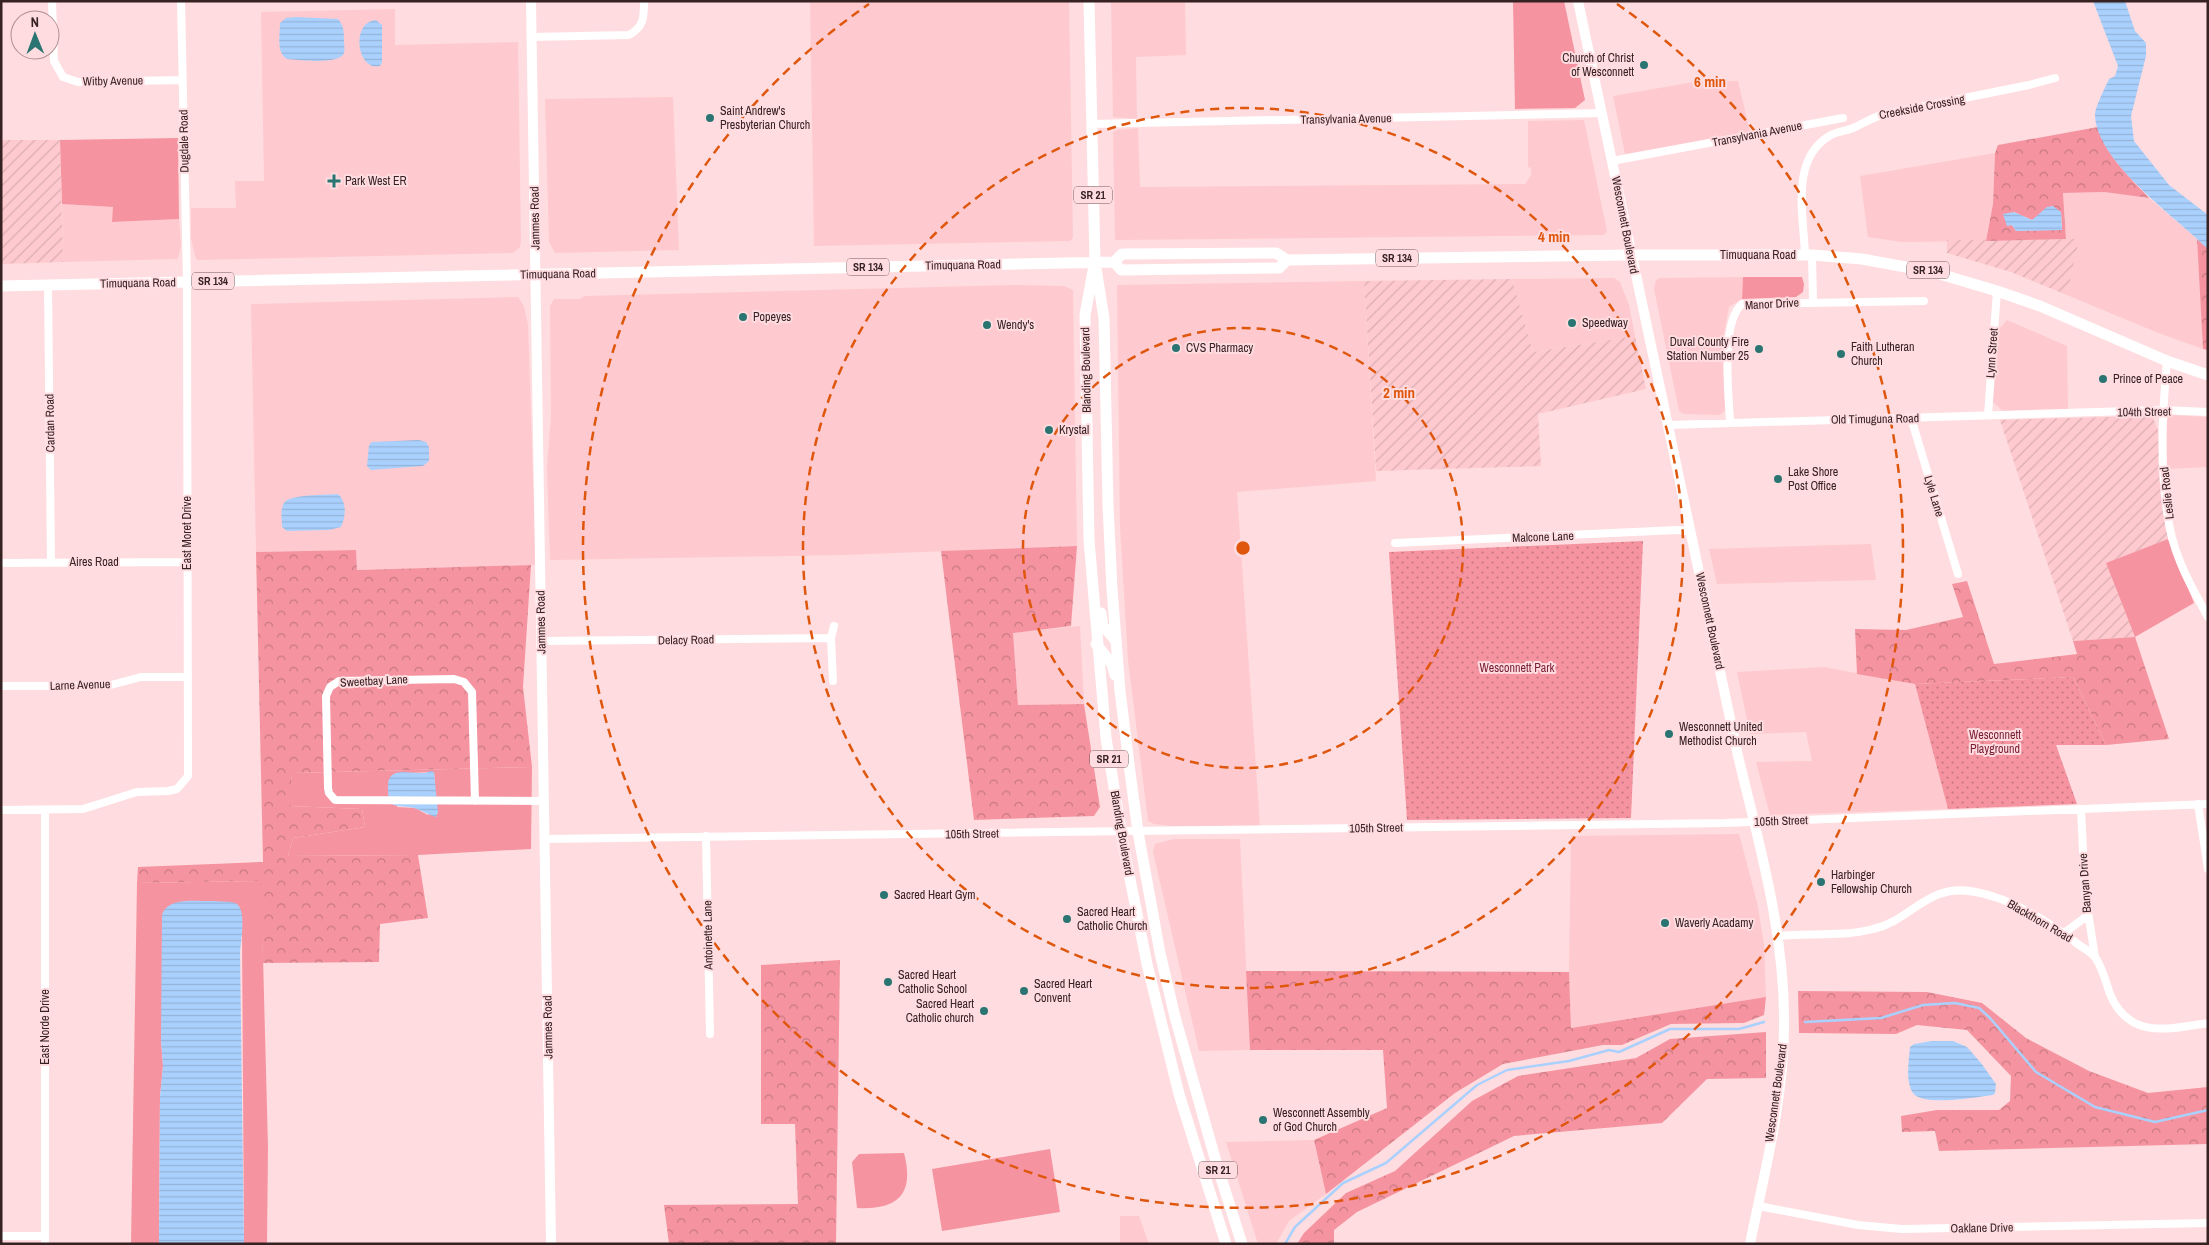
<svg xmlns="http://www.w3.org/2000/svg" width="2209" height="1245" font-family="'Archivo Narrow',sans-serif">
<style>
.built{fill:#fecacf}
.industrial{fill:url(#industrial-furrows)}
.grass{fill:#f594a0;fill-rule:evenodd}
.forest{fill:url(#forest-crowns);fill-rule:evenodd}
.park{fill:url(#park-dots)}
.water{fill:url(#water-rules)}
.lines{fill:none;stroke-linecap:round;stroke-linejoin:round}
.stream{stroke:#aad1fe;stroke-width:2.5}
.street{stroke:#fff;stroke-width:8}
.secondary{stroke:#fff;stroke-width:10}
.primary{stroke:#fff;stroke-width:11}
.ring{fill:none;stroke:#df560d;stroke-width:2.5;stroke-dasharray:9 6}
.poi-dot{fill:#2a7472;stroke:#ffdcdf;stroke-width:2}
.labels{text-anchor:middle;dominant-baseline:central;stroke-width:4;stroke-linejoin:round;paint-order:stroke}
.shield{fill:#ffdcdf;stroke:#72595b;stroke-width:1}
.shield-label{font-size:11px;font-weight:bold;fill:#362123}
.poi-label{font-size:12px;fill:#362123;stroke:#ffdcdf;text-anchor:start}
.street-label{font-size:12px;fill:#362123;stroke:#ffdcdf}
.park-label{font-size:12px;fill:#771c31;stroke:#ffdcdf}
.centre{fill:#df560d;stroke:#ffdcdf;stroke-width:2.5}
.ring-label{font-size:15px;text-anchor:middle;font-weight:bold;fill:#df560d;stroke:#ffdcdf;stroke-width:4;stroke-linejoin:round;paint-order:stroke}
</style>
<defs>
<pattern id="industrial-furrows" width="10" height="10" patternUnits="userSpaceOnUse" patternTransform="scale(1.25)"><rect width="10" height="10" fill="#fecacf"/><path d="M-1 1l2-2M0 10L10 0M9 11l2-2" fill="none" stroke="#daadb1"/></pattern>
<pattern id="forest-crowns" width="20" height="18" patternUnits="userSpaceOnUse" patternTransform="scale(1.25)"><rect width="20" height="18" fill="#f594a0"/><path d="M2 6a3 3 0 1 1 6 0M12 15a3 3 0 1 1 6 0" fill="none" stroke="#c77882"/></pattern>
<pattern id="park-dots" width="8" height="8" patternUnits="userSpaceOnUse" patternTransform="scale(1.25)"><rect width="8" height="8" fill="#f594a0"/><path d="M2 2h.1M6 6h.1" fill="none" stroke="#c77882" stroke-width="1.8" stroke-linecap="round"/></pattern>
<pattern id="water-rules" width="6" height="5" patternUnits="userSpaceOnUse" patternTransform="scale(1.25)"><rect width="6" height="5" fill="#aad1fe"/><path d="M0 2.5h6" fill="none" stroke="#93b3d9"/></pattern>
</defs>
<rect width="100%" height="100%" fill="#ffdcdf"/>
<path class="built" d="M 810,1 L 1069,1 L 1073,238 L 1070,241 L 814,246 Z
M 1111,1 L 1185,1 L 1186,55 L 1136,57 L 1137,119 L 1113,117 Z
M 395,9 L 395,45 L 518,42 L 521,241 L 520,247 L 513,253 L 197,260 L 195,256 L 191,238 L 191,208 L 236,208 L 235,181 L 264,181 L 261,12 Z
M 1738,81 L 1750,132 L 1625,154 L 1613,96 L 1694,82 Z
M 673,97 L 679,250 L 555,253 L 549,242 L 545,99 Z
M 1584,120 L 1607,231 L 1604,235 L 1115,240 L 1113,132 L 1117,130 L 1138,128 L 1140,187 L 1525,184 L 1531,175 L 1531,168 L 1528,167 L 1528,121 Z
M 1995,153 L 1993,204 L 1986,241 L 1902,242 L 1868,237 L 1860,176 Z
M 2104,192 L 2149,198 L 2197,239 L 2203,349 L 2156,332 L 2067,295 L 2078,239 L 2066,239 L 2063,193 Z
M 62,204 L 113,207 L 113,222 L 179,219 L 181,245 L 178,259 L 63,262 Z
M 1743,277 L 1742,299 L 1729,307 L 1723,339 L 1725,410 L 1720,415 L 1684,414 L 1679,411 L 1654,289 L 1656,280 L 1660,278 Z
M 1614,278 L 1620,282 L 1629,305 L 1635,336 L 1533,352 L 1512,279 Z
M 1364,281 L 1376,481 L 1237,492 L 1260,826 L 1172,826 L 1154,824 L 1148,821 L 1128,660 L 1120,527 L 1117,285 Z
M 1013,285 L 1064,286 L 1073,290 L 1077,546 L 845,555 L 550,560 L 547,468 L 551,416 L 550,306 L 554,299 L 580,299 L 584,296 Z
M 518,297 L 524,306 L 528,325 L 536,565 L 357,570 L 356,550 L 256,552 L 251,304 Z
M 2007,320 L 2067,346 L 2068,409 L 2003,411 L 1992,401 L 1998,330 Z
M 2170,415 L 2208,417 L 2208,467 L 2167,469 L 2166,422 Z
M 1871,544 L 1876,580 L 1717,584 L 1709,549 Z
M 1080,626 L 1084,704 L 1018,705 L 1012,633 Z
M 1824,667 L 1915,684 L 1948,809 L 1770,815 L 1756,762 L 1812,761 L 1806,732 L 1750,734 L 1737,672 Z
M 1739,834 L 1757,902 L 1764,944 L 1766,997 L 1571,1028 L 1569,972 L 1571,836 Z
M 1174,839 L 1240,839 L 1250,1050 L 1199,1051 L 1153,852 L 1155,844 Z
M 1314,1140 L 1326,1194 L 1289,1221 L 1276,1244 L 1258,1244 L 1226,1142 Z
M 1120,1216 L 1139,1216 L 1149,1244 L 1120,1244 Z"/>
<path class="industrial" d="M 60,140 L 63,262 L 1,264 L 1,140 Z
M 2079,239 L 2067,295 L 2011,272 L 1947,253 L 1947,240 Z
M 1512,279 L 1533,352 L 1635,336 L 1646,389 L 1538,414 L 1541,466 L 1376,471 L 1364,281 Z
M 2146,416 L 2153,418 L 2158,430 L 2161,488 L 2168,539 L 2106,563 L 2135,637 L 2073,641 L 2000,420 Z"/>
<path class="grass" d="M 1513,1 L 1564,1 L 1585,100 L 1575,108 L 1515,109 Z
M 178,138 L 179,219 L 112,222 L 113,207 L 62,204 L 60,140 Z
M 1743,277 L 1802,277 L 1804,284 L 1803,292 L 1796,297 L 1742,299 Z
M 2168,539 L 2194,603 L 2135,637 L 2106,563 Z
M 532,767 L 531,849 L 418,855 L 288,856 L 293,838 L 365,827 L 362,809 L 289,806 L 292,773 ZM 434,772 L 435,787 L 428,815 L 415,808 L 397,807 L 408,773 Z
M 261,881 L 268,1147 L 267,1244 L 244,1244 L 242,934 L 161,1040 L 163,1066 L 160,1097 L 159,1244 L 131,1244 L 137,883 Z
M 1050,1149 L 1060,1212 L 942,1231 L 932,1169 Z
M 904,1153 C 915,1195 897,1210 857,1208 L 852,1162 L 859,1154 Z"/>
<path class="forest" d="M 2098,127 C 2106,156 2130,177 2149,198 L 2104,192 L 2063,193 L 2066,239 L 1986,241 L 1993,204 L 1995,153 L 1998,145 ZM 2014,212 L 2032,220 L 2061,212 L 2062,229 L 2016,231 L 2012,225 Z
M 2197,239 L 2208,249 L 2208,350 L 2203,349 Z
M 1077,546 L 1071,626 L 1013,633 L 1018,705 L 1084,704 L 1100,807 L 1094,816 L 974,820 L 941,551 Z
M 356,550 L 357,570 L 531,565 L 523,687 L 532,767 L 292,773 L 290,806 L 362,809 L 365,827 L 293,838 L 288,856 L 418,855 L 428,918 L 380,924 L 379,962 L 263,963 L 260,881 L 137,883 L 138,867 L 263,862 L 256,552 Z
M 1967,581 L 1994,664 L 2077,654 L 2073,641 L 2135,637 L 2169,739 L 2106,745 L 2073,677 L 1915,684 L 1857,674 L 1855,629 L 1906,630 L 1963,617 L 1952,584 Z
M 840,960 L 836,1244 L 669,1244 L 664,1205 L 798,1204 L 795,1124 L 761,1124 L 761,965 Z
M 1246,971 L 1569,972 L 1571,1028 L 1766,997 L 1764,1015 L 1744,1023 L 1671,1024 L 1622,1045 L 1603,1045 L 1503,1064 L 1455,1093 L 1326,1194 L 1314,1140 L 1387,1108 L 1383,1050 L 1250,1050 Z
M 1798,991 L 1927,992 L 1982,1003 L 2026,1038 L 2089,1071 L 2148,1093 L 2208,1087 L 2208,1144 L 1939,1151 L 1935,1131 L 1902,1132 L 1901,1116 L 1937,1110 L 1999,1110 L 2010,1101 L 2011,1076 L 1967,1030 L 1917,1025 L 1896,1034 L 1799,1033 Z
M 1766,1032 L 1766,1078 L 1707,1079 L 1662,1123 L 1514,1136 L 1357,1212 L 1334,1230 L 1334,1244 L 1297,1244 L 1304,1233 L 1346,1193 L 1395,1171 L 1472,1101 L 1518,1076 L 1636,1058 L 1670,1039 Z"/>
<path class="park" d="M 1643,541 L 1631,818 L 1407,820 L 1389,552 Z
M 2073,677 L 2106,745 L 2056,745 L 2077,804 L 1948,809 L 1915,684 Z"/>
<path class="water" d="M 2093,1 L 2125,1 L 2135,31 L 2146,43 L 2146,56 L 2131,116 L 2134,141 L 2169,185 L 2208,215 L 2208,249 C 2177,218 2096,162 2095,115 C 2095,107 2105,88 2109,79 L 2115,76 L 2118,66 Z
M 296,17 L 338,19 C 344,26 344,32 344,41 C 344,44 345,50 344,53 C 340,65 298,60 287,59 C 276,53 280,35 280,23 L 286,18 Z
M 376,20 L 382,25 L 382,62 L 380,66 C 357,72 350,22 376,20 Z
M 2053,206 L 2061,212 L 2062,230 L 2016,231 L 2012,225 L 2007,226 L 2003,214 L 2014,212 L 2032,220 L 2047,207 Z
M 419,440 L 426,442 L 429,447 L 429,461 L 423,466 L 371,470 L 367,466 L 369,445 L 372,442 Z
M 338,494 C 347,502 346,517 341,527 L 329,530 L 287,531 L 282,527 C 282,520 280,510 284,503 C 289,494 326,495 338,494 Z
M 431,771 L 434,772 L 438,812 L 436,817 C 428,815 422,810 414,808 C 397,804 387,812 388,785 C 388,780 390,775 396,773 C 407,770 420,776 431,771 Z
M 215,901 C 221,902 229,901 235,903 C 247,907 241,941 240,952 L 244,1244 L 159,1244 L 160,1097 L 163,1066 L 161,1040 L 162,915 C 168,896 198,902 215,901 Z
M 1932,1041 L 1953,1041 L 1967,1047 L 1981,1063 L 1996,1084 L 1995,1093 L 1993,1095 C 1977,1097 1923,1107 1913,1093 C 1905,1081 1909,1061 1910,1047 L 1914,1044 Z"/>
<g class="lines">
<path class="stream" d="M 1805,1022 L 1881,1018 L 1923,1005 L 1955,1003 L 1979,1008 L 1990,1018 L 2036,1072 L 2095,1107 L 2155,1122 L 2208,1110
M 1285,1244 L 1295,1227 L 1343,1183 L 1386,1163 L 1477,1085 L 1507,1070 L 1569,1061 L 1609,1050 L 1619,1052 L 1670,1029 L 1739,1029 L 1764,1022"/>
<path class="street" d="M 52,1 L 54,61 L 63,77 L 78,82 L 182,80
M 531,37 L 629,35 C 644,27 644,17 644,1
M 1091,124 L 1602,113
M 1612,161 L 1843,118
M 1805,255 C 1804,217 1789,158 1831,135 C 1838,131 1846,131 1853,128 C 1864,123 1873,117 1885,114 L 2029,85 L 2055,78
M 1812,255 L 1813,302
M 48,285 L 51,562
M 2167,361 C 2162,417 2159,474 2170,529 C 2176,560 2193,590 2208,617
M 1988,415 L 1997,291
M 1911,418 L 1958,574
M 1730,422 C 1729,395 1720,323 1742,304 L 1924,301
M 1669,425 L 2162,410 L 2208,412
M 1395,543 L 1678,530 L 1691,532
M 1,563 L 187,562
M 542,641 L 831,638
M 833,681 L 831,638 L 834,626
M 1,686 L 107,686 L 141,677 L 188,677
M 475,801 L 472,692 L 464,682 L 454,679 L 339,681 L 330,687 L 326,696 L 328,788 L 329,793 L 335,800 L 544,801
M 2198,804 L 2208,869
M 2081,809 L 2085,893 L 2095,957
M 1,810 L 83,809 L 137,792 L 168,791 L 177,789 L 188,776 L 187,282 L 181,1
M 45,810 L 45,1244
M 706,836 L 710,1034
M 545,839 L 1725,823 L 2208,804
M 2064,933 L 2087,916
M 1778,936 C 1809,933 1843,937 1873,929 C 1913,920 1927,882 1976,892 C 2013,899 2049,922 2079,945 C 2084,948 2090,952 2094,956 C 2102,965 2106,983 2110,994 C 2129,1040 2169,1029 2208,1023
M 1758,1206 L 1858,1225 L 1902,1229 L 2208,1223
M 1,1236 L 45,1236"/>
<path class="secondary" d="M 531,1 L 551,1244
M 1578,1 L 1738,756 C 1760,847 1786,937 1784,1031 C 1783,1103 1764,1174 1750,1244"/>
<path class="primary" d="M 1089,1 L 1095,262 L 1104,318 L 1108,505 L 1112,589 L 1120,691 L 1130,772 L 1138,832 L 1160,953 L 1175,1017 L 1217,1165 L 1242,1244
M 1114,262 L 1121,270 L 1279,268 L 1287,260
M 1093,271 L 1085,315 L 1089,540 L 1106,738 L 1124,849 L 1147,964 L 1179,1094 L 1226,1244
M 1,286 L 1114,262 L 1122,254 L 1276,253 L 1287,260 L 1630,255 L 1812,255 L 1862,259 L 1933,272 L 1997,291 L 2040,306 L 2167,361 L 2208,375
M 1101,613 L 1103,626 L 1116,641
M 1096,644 L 1112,664 L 1115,675"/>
</g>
<g class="ring">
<circle cx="1243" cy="548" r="220"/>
<circle cx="1243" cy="548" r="440"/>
<path d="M1617 4A660 660 0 1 1 869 4"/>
</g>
<g class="poi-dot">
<circle cx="1644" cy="65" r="5"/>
<circle cx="710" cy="118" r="5"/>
<path d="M331.5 173.5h5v5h5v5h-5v5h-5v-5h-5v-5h5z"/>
<circle cx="743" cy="317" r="5"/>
<circle cx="1572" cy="323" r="5"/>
<circle cx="987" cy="325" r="5"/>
<circle cx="1176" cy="348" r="5"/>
<circle cx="1759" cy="349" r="5"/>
<circle cx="1841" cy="354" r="5"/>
<circle cx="2103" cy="379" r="5"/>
<circle cx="1049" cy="430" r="5"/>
<circle cx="1778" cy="479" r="5"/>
<circle cx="1669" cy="734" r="5"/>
<circle cx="1821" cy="882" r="5"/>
<circle cx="884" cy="895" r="5"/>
<circle cx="1067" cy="919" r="5"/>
<circle cx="1665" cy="923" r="5"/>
<circle cx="888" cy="982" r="5"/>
<circle cx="1024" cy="991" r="5"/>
<circle cx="984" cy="1011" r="5"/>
<circle cx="1263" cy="1120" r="5"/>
</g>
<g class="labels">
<g class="shield">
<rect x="1074" y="186.5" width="38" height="17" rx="4"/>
<rect x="1376" y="249.5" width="42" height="17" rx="4"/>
<rect x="847" y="258.5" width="42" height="17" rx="4"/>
<rect x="1907" y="261.5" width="42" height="17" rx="4"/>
<rect x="192" y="272.5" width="42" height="17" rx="4"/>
<rect x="1090" y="750.5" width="38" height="17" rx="4"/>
<rect x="1199" y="1161.5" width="38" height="17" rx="4"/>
</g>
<g class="shield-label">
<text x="1093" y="195">SR 21</text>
<text x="1397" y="258">SR 134</text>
<text x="868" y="267">SR 134</text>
<text x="1928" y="270">SR 134</text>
<text x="213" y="281">SR 134</text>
<text x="1109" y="759">SR 21</text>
<text x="1218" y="1170">SR 21</text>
</g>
<g class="poi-label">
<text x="1634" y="58" text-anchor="end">Church of Christ<tspan x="1634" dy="14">of Wesconnett</tspan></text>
<text x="720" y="111">Saint Andrew's<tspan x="720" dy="14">Presbyterian Church</tspan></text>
<text x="345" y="181">Park West ER</text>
<text x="753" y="317">Popeyes</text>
<text x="1582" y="323">Speedway</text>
<text x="997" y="325">Wendy's</text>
<text x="1749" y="342" text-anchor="end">Duval County Fire<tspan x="1749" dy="14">Station Number 25</tspan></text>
<text x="1851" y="347">Faith Lutheran<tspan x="1851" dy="14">Church</tspan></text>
<text x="1186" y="348">CVS Pharmacy</text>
<text x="2113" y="379">Prince of Peace</text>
<text x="1059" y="430">Krystal</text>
<text x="1788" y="472">Lake Shore<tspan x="1788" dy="14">Post Office</tspan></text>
<text x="1679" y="727">Wesconnett United<tspan x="1679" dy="14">Methodist Church</tspan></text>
<text x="1831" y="875">Harbinger<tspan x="1831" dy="14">Fellowship Church</tspan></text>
<text x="894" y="895">Sacred Heart Gym</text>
<text x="1077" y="912">Sacred Heart<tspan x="1077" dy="14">Catholic Church</tspan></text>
<text x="1675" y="923">Waverly Acadamy</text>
<text x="898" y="975">Sacred Heart<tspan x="898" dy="14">Catholic School</tspan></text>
<text x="1034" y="984">Sacred Heart<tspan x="1034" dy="14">Convent</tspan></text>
<text x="974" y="1004" text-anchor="end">Sacred Heart<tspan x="974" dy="14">Catholic church</tspan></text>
<text x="1273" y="1113">Wesconnett Assembly<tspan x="1273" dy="14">of God Church</tspan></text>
</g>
<g class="street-label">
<text transform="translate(113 81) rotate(-1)">Witby Avenue</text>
<text transform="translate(1922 107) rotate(-11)">Creekside Crossing</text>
<text transform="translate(1346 119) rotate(-1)">Transylvania Avenue</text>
<text transform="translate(1757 134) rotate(-11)">Transylvania Avenue</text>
<text transform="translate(184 141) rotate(-91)">Dugdale Road</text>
<text transform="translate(535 218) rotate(-91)">Jammes Road</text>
<text transform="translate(1625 225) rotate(79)">Wesconnett Boulevard</text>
<text x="1758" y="255">Timuquana Road</text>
<text transform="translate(963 265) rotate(-1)">Timuquana Road</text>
<text transform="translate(558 274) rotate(-1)">Timuquana Road</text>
<text transform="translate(138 283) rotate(-1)">Timuquana Road</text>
<text transform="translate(1772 304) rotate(-3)">Manor Drive</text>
<text transform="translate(1992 353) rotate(-86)">Lynn Street</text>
<text transform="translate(1086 370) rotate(-91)">Blanding Boulevard</text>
<text transform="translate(2144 412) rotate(-1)">104th Street</text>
<text transform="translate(1875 419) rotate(-1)">Old Timuguna Road</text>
<text transform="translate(50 423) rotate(-91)">Cardan Road</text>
<text transform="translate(2167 493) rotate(-96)">Leslie Road</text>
<text transform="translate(1934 496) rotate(73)">Lyle Lane</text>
<text transform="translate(187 533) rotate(-90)">East Moret Drive</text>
<text transform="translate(1543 537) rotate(-2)">Malcone Lane</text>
<text x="94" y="562">Aires Road</text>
<text transform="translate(1710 621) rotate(78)">Wesconnett Boulevard</text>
<text transform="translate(541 622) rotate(-91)">Jammes Road</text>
<text transform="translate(686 640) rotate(-1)">Delacy Road</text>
<text transform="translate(374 681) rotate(-3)">Sweetbay Lane</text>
<text transform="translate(80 685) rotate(-2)">Larne Avenue</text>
<text transform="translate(1781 821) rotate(-2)">105th Street</text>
<text transform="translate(1376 828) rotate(-1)">105th Street</text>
<text transform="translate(1122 833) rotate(80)">Blanding Boulevard</text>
<text transform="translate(972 834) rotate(-1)">105th Street</text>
<text transform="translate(2085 883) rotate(-94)">Banyan Drive</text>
<text transform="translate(2040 921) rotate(30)">Blackthorn Road</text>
<text transform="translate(708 935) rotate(-91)">Antoinette Lane</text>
<text transform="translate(45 1027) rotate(-90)">East Norde Drive</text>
<text transform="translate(548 1027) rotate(-91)">Jammes Road</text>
<text transform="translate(1776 1093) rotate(-82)">Wesconnett Boulevard</text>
<text transform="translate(1982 1228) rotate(-1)">Oaklane Drive</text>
</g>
<g class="park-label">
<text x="1517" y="668">Wesconnett Park</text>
<text x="1995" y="735">Wesconnett<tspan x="1995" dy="14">Playground</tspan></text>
</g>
</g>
<circle cx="1243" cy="548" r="8" class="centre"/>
<g class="ring-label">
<text x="1710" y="87">6 min</text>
<text x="1554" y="242">4 min</text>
<text x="1399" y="398">2 min</text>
</g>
<rect width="2209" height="1245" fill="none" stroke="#362123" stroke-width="5"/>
<g transform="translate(35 35) rotate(359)"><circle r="24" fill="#ffdcdf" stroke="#af9194"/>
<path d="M0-4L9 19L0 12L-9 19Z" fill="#2a7472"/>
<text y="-8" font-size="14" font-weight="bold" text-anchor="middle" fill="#362123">N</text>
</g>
</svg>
